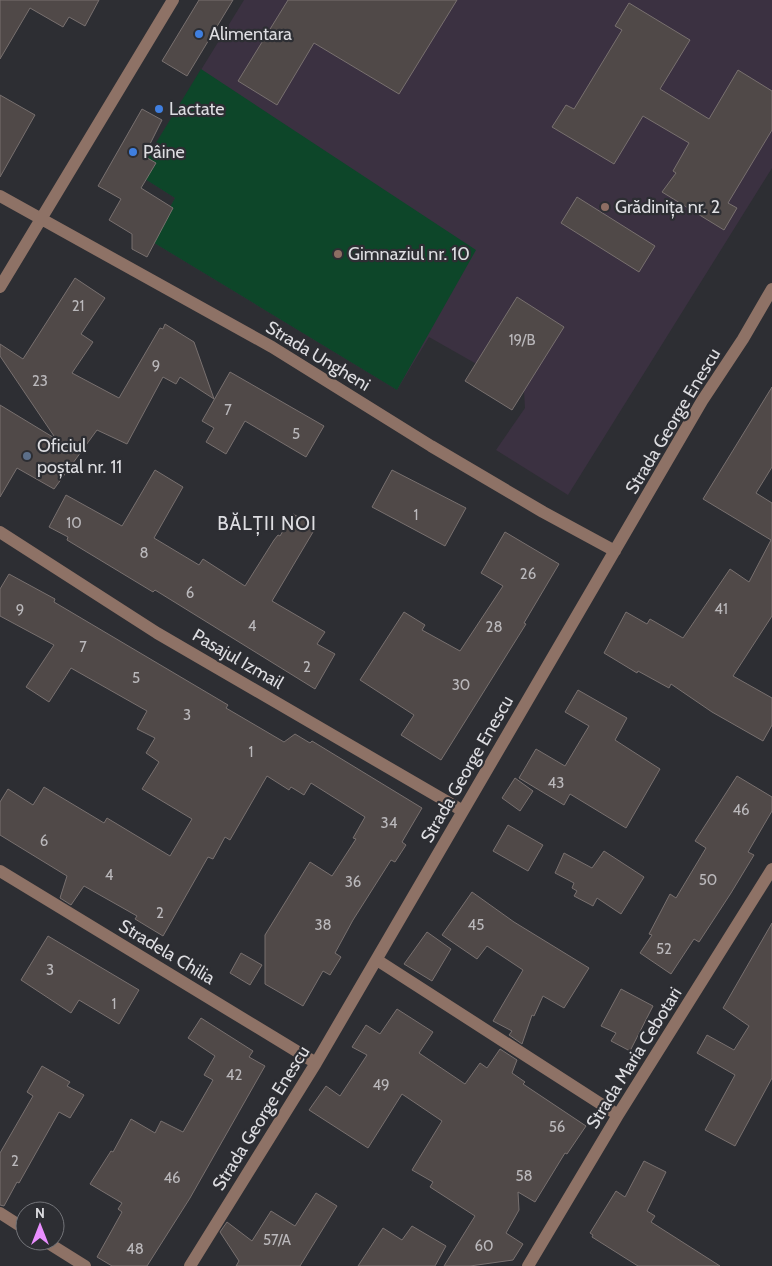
<svg xmlns="http://www.w3.org/2000/svg" width="772" height="1266" font-family="Cabin,sans-serif">
<style>
.education{fill:#3b3141}
.pitch{fill:#0d4629}
.building{fill:#504948;stroke:#78706f}
.lines{fill:none;stroke-linecap:round;stroke-linejoin:round}
.minor{stroke:#8e7266;stroke-width:12}
.shop-dot{fill:#3f7fe0;stroke:#2d2e33;stroke-width:2}
.education-dot{fill:#8d6e63;stroke:#2d2e33;stroke-width:2}
.service-dot{fill:#5c6f8a;stroke:#2d2e33;stroke-width:2}
.labels{text-anchor:middle;dominant-baseline:central;stroke-width:4.5;stroke-linejoin:round;paint-order:stroke}
.number-label{font-size:15px;fill:#bab8bb}
.poi-label{font-size:18px;fill:#dddde1;stroke:#2d2e33;text-anchor:start}
.street-label{font-size:18px;fill:#dddde1;stroke:#2d2e33}
.neighbourhood-label{font-size:19px;letter-spacing:1px;fill:#dddde1;stroke:#2d2e33}
</style>
<rect width="100%" height="100%" fill="#2d2e33"/>
<path class="education" d="M 244,0 L 772,0 L 772,168 L 568,495 L 496,450 L 525,408 L 524,391 L 429,337 L 397,390 L 151,241 L 175,198 L 137,174 Z"/>
<path class="pitch" d="M 201,69 L 476,250 L 397,390 L 151,241 L 175,198 L 137,174 Z"/>
<path class="building" d="M 0,0 L 99,0 L 85,26 L 69,17 L 63,27 L 30,8 L 0,59 Z
M 199,0 L 233,0 L 187,76 L 162,61 Z
M 288,0 L 457,0 L 399,94 L 314,43 L 277,105 L 238,81 Z
M 629,3 L 690,40 L 660,89 L 709,119 L 738,70 L 772,91 L 772,130 L 728,203 L 737,208 L 724,230 L 662,192 L 676,173 L 673,171 L 689,143 L 643,116 L 614,164 L 552,127 L 566,105 L 574,109 L 622,30 L 615,26 Z
M 0,95 L 35,115 L 0,177 Z
M 142,109 L 162,120 L 144,156 L 156,163 L 141,188 L 173,208 L 147,257 L 132,249 L 132,234 L 109,220 L 121,199 L 98,186 Z
M 577,197 L 655,246 L 639,272 L 561,223 Z
M 75,278 L 105,298 L 81,334 L 93,342 L 72,373 L 119,398 L 160,328 L 163,329 L 165,324 L 194,342 L 214,399 L 180,377 L 176,384 L 163,377 L 127,444 L 97,430 L 54,489 L 17,468 L 0,497 L 0,405 L 56,439 L 0,356 L 0,344 L 23,359 Z
M 517,297 L 564,327 L 512,410 L 465,381 Z
M 230,372 L 324,426 L 306,457 L 245,421 L 226,454 L 206,442 L 214,428 L 202,421 Z
M 772,387 L 772,467 L 756,493 L 772,503 L 772,616 L 733,676 L 772,698 L 772,725 L 763,741 L 712,712 L 671,684 L 669,688 L 638,671 L 637,673 L 604,653 L 626,612 L 647,624 L 650,619 L 683,638 L 730,569 L 749,582 L 771,540 L 703,499 Z
M 155,470 L 183,487 L 154,538 L 199,565 L 203,559 L 245,586 L 274,540 L 278,535 L 280,536 L 293,514 L 316,527 L 272,601 L 325,632 L 317,644 L 335,654 L 315,689 L 155,590 L 153,592 L 67,540 L 68,537 L 49,527 L 66,495 L 122,526 Z
M 392,470 L 466,508 L 445,546 L 372,507 Z
M 505,532 L 559,564 L 524,623 L 526,624 L 441,760 L 401,735 L 414,715 L 360,680 L 404,612 L 425,625 L 422,630 L 460,651 L 503,586 L 481,573 Z
M 9,574 L 55,599 L 54,602 L 228,705 L 226,708 L 284,742 L 295,734 L 310,743 L 312,741 L 422,808 L 402,842 L 406,845 L 395,862 L 391,860 L 353,920 L 335,953 L 341,957 L 330,975 L 323,971 L 303,1006 L 265,984 L 265,935 L 310,862 L 332,876 L 356,839 L 353,838 L 365,817 L 311,783 L 304,795 L 291,787 L 289,790 L 267,776 L 230,840 L 225,837 L 213,859 L 208,857 L 163,936 L 135,919 L 137,916 L 84,886 L 71,905 L 60,898 L 67,876 L 0,835 L 0,802 L 8,789 L 33,805 L 44,787 L 104,823 L 107,818 L 170,856 L 192,819 L 142,789 L 159,762 L 146,753 L 155,738 L 137,729 L 147,711 L 71,668 L 49,702 L 26,687 L 54,645 L 0,616 L 0,589 Z
M 578,690 L 627,718 L 615,740 L 660,769 L 626,828 L 570,794 L 564,805 L 519,778 L 536,749 L 565,766 L 589,726 L 565,712 Z
M 737,776 L 772,797 L 772,811 L 748,852 L 754,855 L 731,893 L 699,942 L 694,939 L 671,974 L 640,953 L 652,935 L 649,934 L 670,894 L 676,898 L 706,848 L 695,841 Z
M 515,778 L 533,791 L 520,811 L 502,798 Z
M 508,825 L 543,845 L 528,871 L 493,851 Z
M 604,851 L 644,877 L 621,914 L 597,898 L 593,906 L 574,896 L 577,891 L 572,888 L 574,883 L 555,873 L 564,853 L 592,868 Z
M 472,892 L 514,922 L 589,968 L 564,1008 L 543,996 L 534,1016 L 532,1015 L 522,1044 L 509,1035 L 512,1031 L 493,1021 L 523,970 L 487,946 L 477,959 L 442,935 Z
M 772,923 L 772,1078 L 735,1146 L 705,1130 L 735,1075 L 697,1053 L 707,1035 L 734,1050 L 749,1026 L 723,1008 Z
M 427,932 L 451,949 L 432,981 L 404,964 Z
M 48,936 L 139,990 L 119,1024 L 79,1000 L 71,1013 L 21,980 Z
M 241,953 L 262,965 L 250,985 L 230,973 Z
M 621,989 L 653,1006 L 630,1051 L 611,1041 L 616,1033 L 601,1026 Z
M 397,1009 L 433,1032 L 419,1053 L 465,1084 L 480,1063 L 487,1068 L 500,1049 L 517,1060 L 512,1073 L 525,1082 L 523,1084 L 586,1126 L 567,1154 L 565,1153 L 535,1202 L 518,1192 L 519,1210 L 506,1233 L 523,1244 L 513,1260 L 470,1266 L 444,1266 L 475,1216 L 430,1187 L 433,1182 L 412,1170 L 442,1121 L 402,1094 L 368,1148 L 309,1110 L 326,1086 L 340,1096 L 367,1055 L 352,1047 L 366,1025 L 380,1034 Z
M 201,1018 L 253,1051 L 249,1057 L 265,1066 L 190,1198 L 147,1266 L 112,1266 L 97,1257 L 122,1212 L 118,1209 L 122,1203 L 90,1184 L 111,1151 L 113,1152 L 131,1119 L 155,1133 L 161,1121 L 183,1132 L 213,1080 L 204,1075 L 215,1056 L 188,1038 Z
M 42,1066 L 70,1082 L 67,1086 L 84,1095 L 70,1118 L 59,1112 L 19,1183 L 17,1182 L 4,1206 L 0,1205 L 0,1153 L 33,1096 L 27,1092 Z
M 644,1161 L 666,1172 L 647,1211 L 655,1216 L 651,1222 L 720,1266 L 638,1266 L 592,1237 L 593,1235 L 590,1233 L 616,1191 L 625,1197 Z
M 316,1193 L 337,1206 L 300,1266 L 236,1266 L 239,1261 L 220,1232 L 227,1222 L 252,1241 L 271,1211 L 295,1226 Z
M 412,1226 L 446,1246 L 435,1266 L 358,1266 L 383,1228 L 402,1240 Z"/>
<g class="lines">
<path class="minor" d="M 0,196 L 272,347 L 431,446 L 543,512 L 615,551
M 0,287 L 173,0
M 0,532 L 157,633 L 463,811
M 0,871 L 316,1063
M 377,960 L 618,1115
M 0,1213 L 25,1229
M 45,1241 L 85,1266
M 190,1266 L 316,1063 L 702,401 L 743,339 L 772,289
M 528,1266 L 618,1115 L 772,869"/>
</g>
<g class="shop-dot">
<circle cx="199" cy="34" r="5"/>
<circle cx="159" cy="109" r="5"/>
<circle cx="133" cy="152" r="5"/>
</g>
<g class="education-dot">
<circle cx="605" cy="207" r="5"/>
<circle cx="338" cy="254" r="5"/>
</g>
<circle class="service-dot" cx="27" cy="456" r="5"/>
<g class="labels">
<g class="number-label">
<text x="78" y="306">21</text>
<text x="522" y="340">19/B</text>
<text x="156" y="366">9</text>
<text x="40" y="381">23</text>
<text x="228" y="410">7</text>
<text x="296" y="434">5</text>
<text x="416" y="515">1</text>
<text x="74" y="523">10</text>
<text x="144" y="553">8</text>
<text x="528" y="574">26</text>
<text x="190" y="593">6</text>
<text x="721" y="609">41</text>
<text x="20" y="610">9</text>
<text x="252" y="626">4</text>
<text x="494" y="627">28</text>
<text x="83" y="647">7</text>
<text x="307" y="667">2</text>
<text x="136" y="678">5</text>
<text x="461" y="685">30</text>
<text x="187" y="715">3</text>
<text x="251" y="752">1</text>
<text x="556" y="783">43</text>
<text x="741" y="810">46</text>
<text x="389" y="823">34</text>
<text x="44" y="841">6</text>
<text x="109" y="875">4</text>
<text x="708" y="880">50</text>
<text x="353" y="882">36</text>
<text x="160" y="913">2</text>
<text x="323" y="925">38</text>
<text x="476" y="925">45</text>
<text x="664" y="949">52</text>
<text x="50" y="970">3</text>
<text x="114" y="1004">1</text>
<text x="234" y="1075">42</text>
<text x="381" y="1085">49</text>
<text x="557" y="1127">56</text>
<text x="15" y="1161">2</text>
<text x="524" y="1176">58</text>
<text x="172" y="1178">46</text>
<text x="277" y="1240">57/A</text>
<text x="484" y="1246">60</text>
<text x="135" y="1249">48</text>
</g>
<g class="poi-label">
<text x="209" y="34">Alimentara</text>
<text x="169" y="109">Lactate</text>
<text x="143" y="152">Pâine</text>
<text x="615" y="207">Grădinița nr. 2</text>
<text x="348" y="254">Gimnaziul nr. 10</text>
<text x="37" y="446">Oficiul<tspan x="37" dy="21">poștal nr. 11</tspan></text>
</g>
<g class="street-label">
<text transform="translate(318 356) rotate(31)">Strada Ungheni</text>
<text transform="translate(673 421) rotate(-59)">Strada George Enescu</text>
<text transform="translate(238 659) rotate(30)">Pasajul Izmail</text>
<text transform="translate(467 769) rotate(-60)">Strada George Enescu</text>
<text transform="translate(167 952) rotate(31)">Stradela Chilia</text>
<text transform="translate(634 1058) rotate(-58)">Strada Maria Cebotari</text>
<text transform="translate(261 1118) rotate(-58)">Strada George Enescu</text>
</g>
<g class="neighbourhood-label">
<text x="267" y="523">BĂLȚII NOI</text>
</g>
</g>
<g transform="translate(40 1226)"><circle r="24" fill="#2d2e33" stroke="#737479"/>
<path d="M0-4L9 19L0 12L-9 19Z" fill="#e98eff"/>
<text y="-8" font-size="14" font-weight="bold" text-anchor="middle" fill="#dddde1">N</text>
</g>
</svg>
